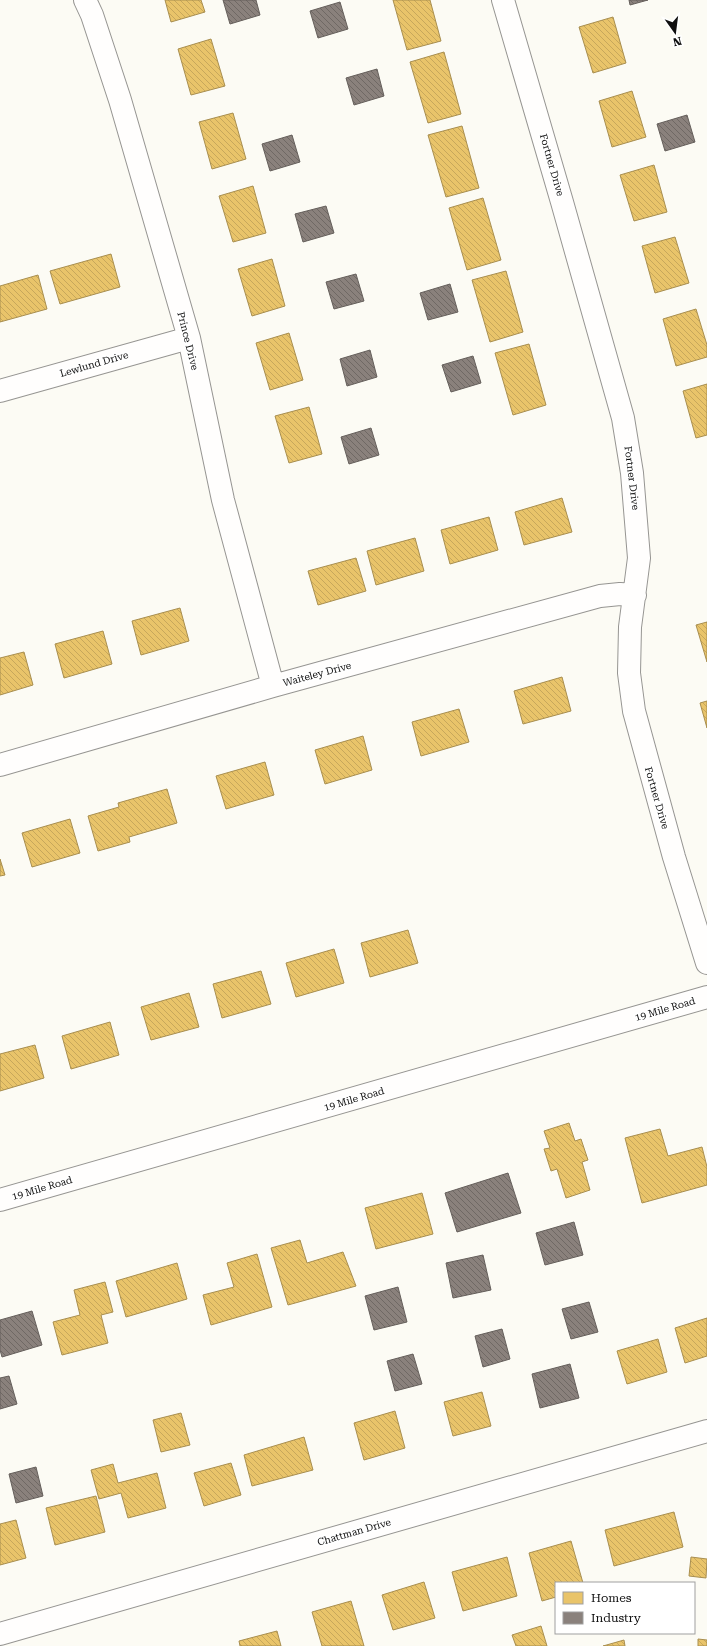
<svg xmlns="http://www.w3.org/2000/svg" width="707" height="1646" font-family="'Roboto Serif',serif">
<style>
.homes{fill:url(#homes-back-hatch);stroke:#a88e4f}
.industry{fill:url(#industry-back-hatch);stroke:#655f5b}
.lines{fill:none;stroke-linecap:round;stroke-linejoin:round}
.minor-casing{stroke:#969592;stroke-width:24}
.tertiary-casing{stroke:#969592;stroke-width:24}
.minor{stroke:#fffefd;stroke-width:22}
.tertiary{stroke:#fffefd;stroke-width:22}
.labels{text-anchor:middle;dominant-baseline:central;stroke-width:4;stroke-linejoin:round;paint-order:stroke}
.street-label{font-size:10px;fill:#0f0f0f;stroke:#fff}
</style>
<defs>
<pattern id="homes-back-hatch" width="6" height="6" patternUnits="userSpaceOnUse"><rect width="6" height="6" fill="#e9c46a"/><path d="M-1 5l2 2M0 0l6 6M5-1l2 2" fill="none" stroke="#c7a75b"/></pattern>
<pattern id="industry-back-hatch" width="6" height="6" patternUnits="userSpaceOnUse"><rect width="6" height="6" fill="#8a817c"/><path d="M-1 5l2 2M0 0l6 6M5-1l2 2" fill="none" stroke="#6f6864"/></pattern>
</defs>
<rect width="100%" height="100%" fill="#fcfbf4"/>
<path class="homes" d="M 165,0 L 201,0 L 205,12 L 171,22 Z
M 393,0 L 430,0 L 441,41 L 407,50 Z
M 613,17 L 626,63 L 593,73 L 579,27 Z
M 211,39 L 225,86 L 191,95 L 178,49 Z
M 444,52 L 461,114 L 428,123 L 410,62 Z
M 632,91 L 646,137 L 612,147 L 599,101 Z
M 233,113 L 246,159 L 212,169 L 199,122 Z
M 462,126 L 479,188 L 446,197 L 428,135 Z
M 654,165 L 667,212 L 634,221 L 620,175 Z
M 253,186 L 266,233 L 233,242 L 219,196 Z
M 483,198 L 501,260 L 467,270 L 449,208 Z
M 675,237 L 689,283 L 655,293 L 642,246 Z
M 111,254 L 120,287 L 60,304 L 50,271 Z
M 272,259 L 285,306 L 252,316 L 238,269 Z
M 506,271 L 523,332 L 490,342 L 472,280 Z
M 38,275 L 47,309 L 0,322 L 0,286 Z
M 696,309 L 707,345 L 707,357 L 676,366 L 663,319 Z
M 289,333 L 303,380 L 270,390 L 256,343 Z
M 529,344 L 546,405 L 513,415 L 495,353 Z
M 707,384 L 707,435 L 696,438 L 683,391 Z
M 309,407 L 322,454 L 289,463 L 275,416 Z
M 562,498 L 572,532 L 524,545 L 515,512 Z
M 489,517 L 498,550 L 450,564 L 441,530 Z
M 415,538 L 424,571 L 376,585 L 367,551 Z
M 356,558 L 366,591 L 318,605 L 308,571 Z
M 180,608 L 189,641 L 141,655 L 132,621 Z
M 707,622 L 707,662 L 696,625 Z
M 103,631 L 112,664 L 64,678 L 55,644 Z
M 24,652 L 33,685 L 0,695 L 0,658 Z
M 562,677 L 571,711 L 523,724 L 514,691 Z
M 707,701 L 707,728 L 700,703 Z
M 459,709 L 469,742 L 421,756 L 412,722 Z
M 363,736 L 372,770 L 325,784 L 315,750 Z
M 265,762 L 274,795 L 226,809 L 216,776 Z
M 167,789 L 177,823 L 129,837 L 130,842 L 98,851 L 88,816 L 119,807 L 118,803 Z
M 70,819 L 80,853 L 32,867 L 22,833 Z
M 0,859 L 5,875 L 0,876 Z
M 408,930 L 418,963 L 370,977 L 361,943 Z
M 334,949 L 344,983 L 296,997 L 286,963 Z
M 261,971 L 271,1004 L 222,1018 L 213,984 Z
M 189,993 L 199,1027 L 151,1040 L 141,1007 Z
M 110,1022 L 119,1055 L 71,1069 L 62,1036 Z
M 35,1045 L 44,1078 L 0,1091 L 0,1054 Z
M 569,1123 L 575,1141 L 581,1139 L 588,1160 L 582,1162 L 590,1190 L 566,1198 L 557,1169 L 551,1171 L 544,1149 L 550,1148 L 544,1131 Z
M 660,1129 L 668,1156 L 702,1147 L 707,1167 L 707,1185 L 642,1203 L 625,1138 Z
M 422,1193 L 433,1234 L 376,1249 L 365,1208 Z
M 300,1240 L 307,1263 L 343,1252 L 356,1286 L 288,1305 L 271,1248 Z
M 257,1254 L 272,1307 L 211,1325 L 203,1295 L 234,1287 L 227,1263 Z
M 177,1263 L 187,1299 L 126,1317 L 116,1281 Z
M 105,1282 L 113,1312 L 101,1315 L 108,1343 L 62,1355 L 53,1322 L 80,1315 L 74,1290 Z
M 707,1318 L 707,1356 L 685,1363 L 675,1328 Z
M 658,1339 L 667,1372 L 627,1384 L 617,1351 Z
M 482,1392 L 491,1426 L 453,1436 L 444,1402 Z
M 395,1411 L 405,1448 L 364,1460 L 354,1423 Z
M 181,1413 L 190,1445 L 161,1452 L 153,1420 Z
M 304,1437 L 313,1470 L 252,1486 L 244,1455 Z
M 231,1463 L 241,1495 L 204,1506 L 194,1473 Z
M 113,1464 L 118,1483 L 157,1473 L 166,1508 L 128,1518 L 121,1493 L 99,1499 L 91,1470 Z
M 96,1496 L 105,1532 L 55,1545 L 46,1508 Z
M 674,1512 L 683,1547 L 614,1566 L 605,1530 Z
M 16,1520 L 26,1558 L 0,1565 L 0,1524 Z
M 571,1541 L 583,1583 L 556,1583 L 556,1597 L 542,1601 L 529,1553 Z
M 507,1557 L 517,1596 L 463,1611 L 452,1572 Z
M 691,1557 L 707,1559 L 706,1578 L 689,1576 Z
M 424,1582 L 435,1618 L 393,1630 L 382,1595 Z
M 351,1601 L 364,1646 L 322,1646 L 312,1612 Z
M 541,1626 L 547,1646 L 516,1646 L 512,1635 Z
M 277,1631 L 281,1646 L 240,1646 L 239,1641 Z
M 698,1639 L 707,1640 L 707,1646 L 698,1646 Z
M 624,1640 L 625,1646 L 603,1646 Z"/>
<path class="industry" d="M 223,0 L 256,0 L 260,15 L 230,24 Z
M 629,0 L 648,0 L 630,5 Z
M 340,2 L 348,29 L 318,38 L 310,11 Z
M 377,69 L 384,96 L 354,105 L 346,78 Z
M 687,115 L 695,142 L 665,151 L 657,124 Z
M 292,135 L 300,162 L 270,171 L 262,144 Z
M 326,206 L 334,233 L 303,242 L 295,214 Z
M 356,274 L 364,301 L 334,309 L 326,282 Z
M 450,284 L 458,312 L 428,320 L 420,293 Z
M 370,350 L 377,377 L 347,386 L 340,359 Z
M 473,356 L 481,383 L 451,392 L 442,365 Z
M 371,428 L 379,455 L 349,464 L 341,437 Z
M 508,1173 L 521,1213 L 457,1232 L 445,1193 Z
M 574,1222 L 583,1255 L 545,1265 L 536,1233 Z
M 483,1255 L 491,1290 L 453,1298 L 446,1263 Z
M 398,1287 L 407,1322 L 374,1330 L 365,1296 Z
M 589,1302 L 598,1332 L 571,1339 L 562,1309 Z
M 32,1311 L 42,1345 L 2,1357 L 0,1350 L 0,1320 Z
M 502,1329 L 510,1359 L 483,1367 L 475,1336 Z
M 413,1354 L 422,1384 L 395,1391 L 387,1361 Z
M 570,1364 L 579,1398 L 540,1408 L 532,1374 Z
M 9,1376 L 17,1404 L 0,1409 L 0,1378 Z
M 36,1467 L 43,1496 L 16,1503 L 9,1474 Z"/>
<g class="lines">
<g class="minor-casing">
<path id="minor" d="M 85,0 L 92,15 L 120,100 L 189,338 L 223,500 L 273,686
M 503,0 L 562,202 L 623,418 L 632,473 L 639,558 L 630,627 L 629,673 L 634,711 L 674,857 L 707,963
M 0,391 L 189,338
M 0,765 L 273,686 L 600,596 L 620,594 L 635,595
M 0,1634 L 707,1431"/>
</g>
<g class="tertiary-casing">
<path id="tertiary" d="M 0,1200 L 707,997"/>
</g>
<use href="#minor" class="minor"/>
<use href="#tertiary" class="tertiary"/>
</g>
<g class="labels">
<g class="street-label">
<text transform="translate(552 165) rotate(74)">Fortner Drive</text>
<text transform="translate(188 341) rotate(76)">Prince Drive</text>
<text transform="translate(94 364) rotate(-16)">Lewlund Drive</text>
<text transform="translate(632 478) rotate(83)">Fortner Drive</text>
<text transform="translate(317 674) rotate(-15)">Waiteley Drive</text>
<text transform="translate(657 798) rotate(74)">Fortner Drive</text>
<text transform="translate(665 1009) rotate(-16)">19 Mile Road</text>
<text transform="translate(354 1099) rotate(-16)">19 Mile Road</text>
<text transform="translate(42 1188) rotate(-16)">19 Mile Road</text>
<text transform="translate(354 1532) rotate(-16)">Chattman Drive</text>
</g>
</g>
<rect x="555" y="1582" width="140" height="52" fill="#ffffff" stroke="#9f9f9f"/>
<rect x="563" y="1592" width="20" height="12" fill="#e9c46a" stroke="#9f9f9f"/>
<text x="591" y="1602" font-size="12" fill="#0f0f0f">Homes</text>
<rect x="563" y="1612" width="20" height="12" fill="#8a817c" stroke="#9f9f9f"/>
<text x="591" y="1622" font-size="12" fill="#0f0f0f">Industry</text>
<g transform="translate(675 32) rotate(166)" stroke="#ffffff" stroke-width="3" paint-order="stroke">
<path d="M0-3L7 15L0 10L-7 15Z" fill="#0f0f0f"/>
<text y="-6" font-size="11" font-weight="bold" text-anchor="middle" fill="#0f0f0f">N</text>
</g>
</svg>
